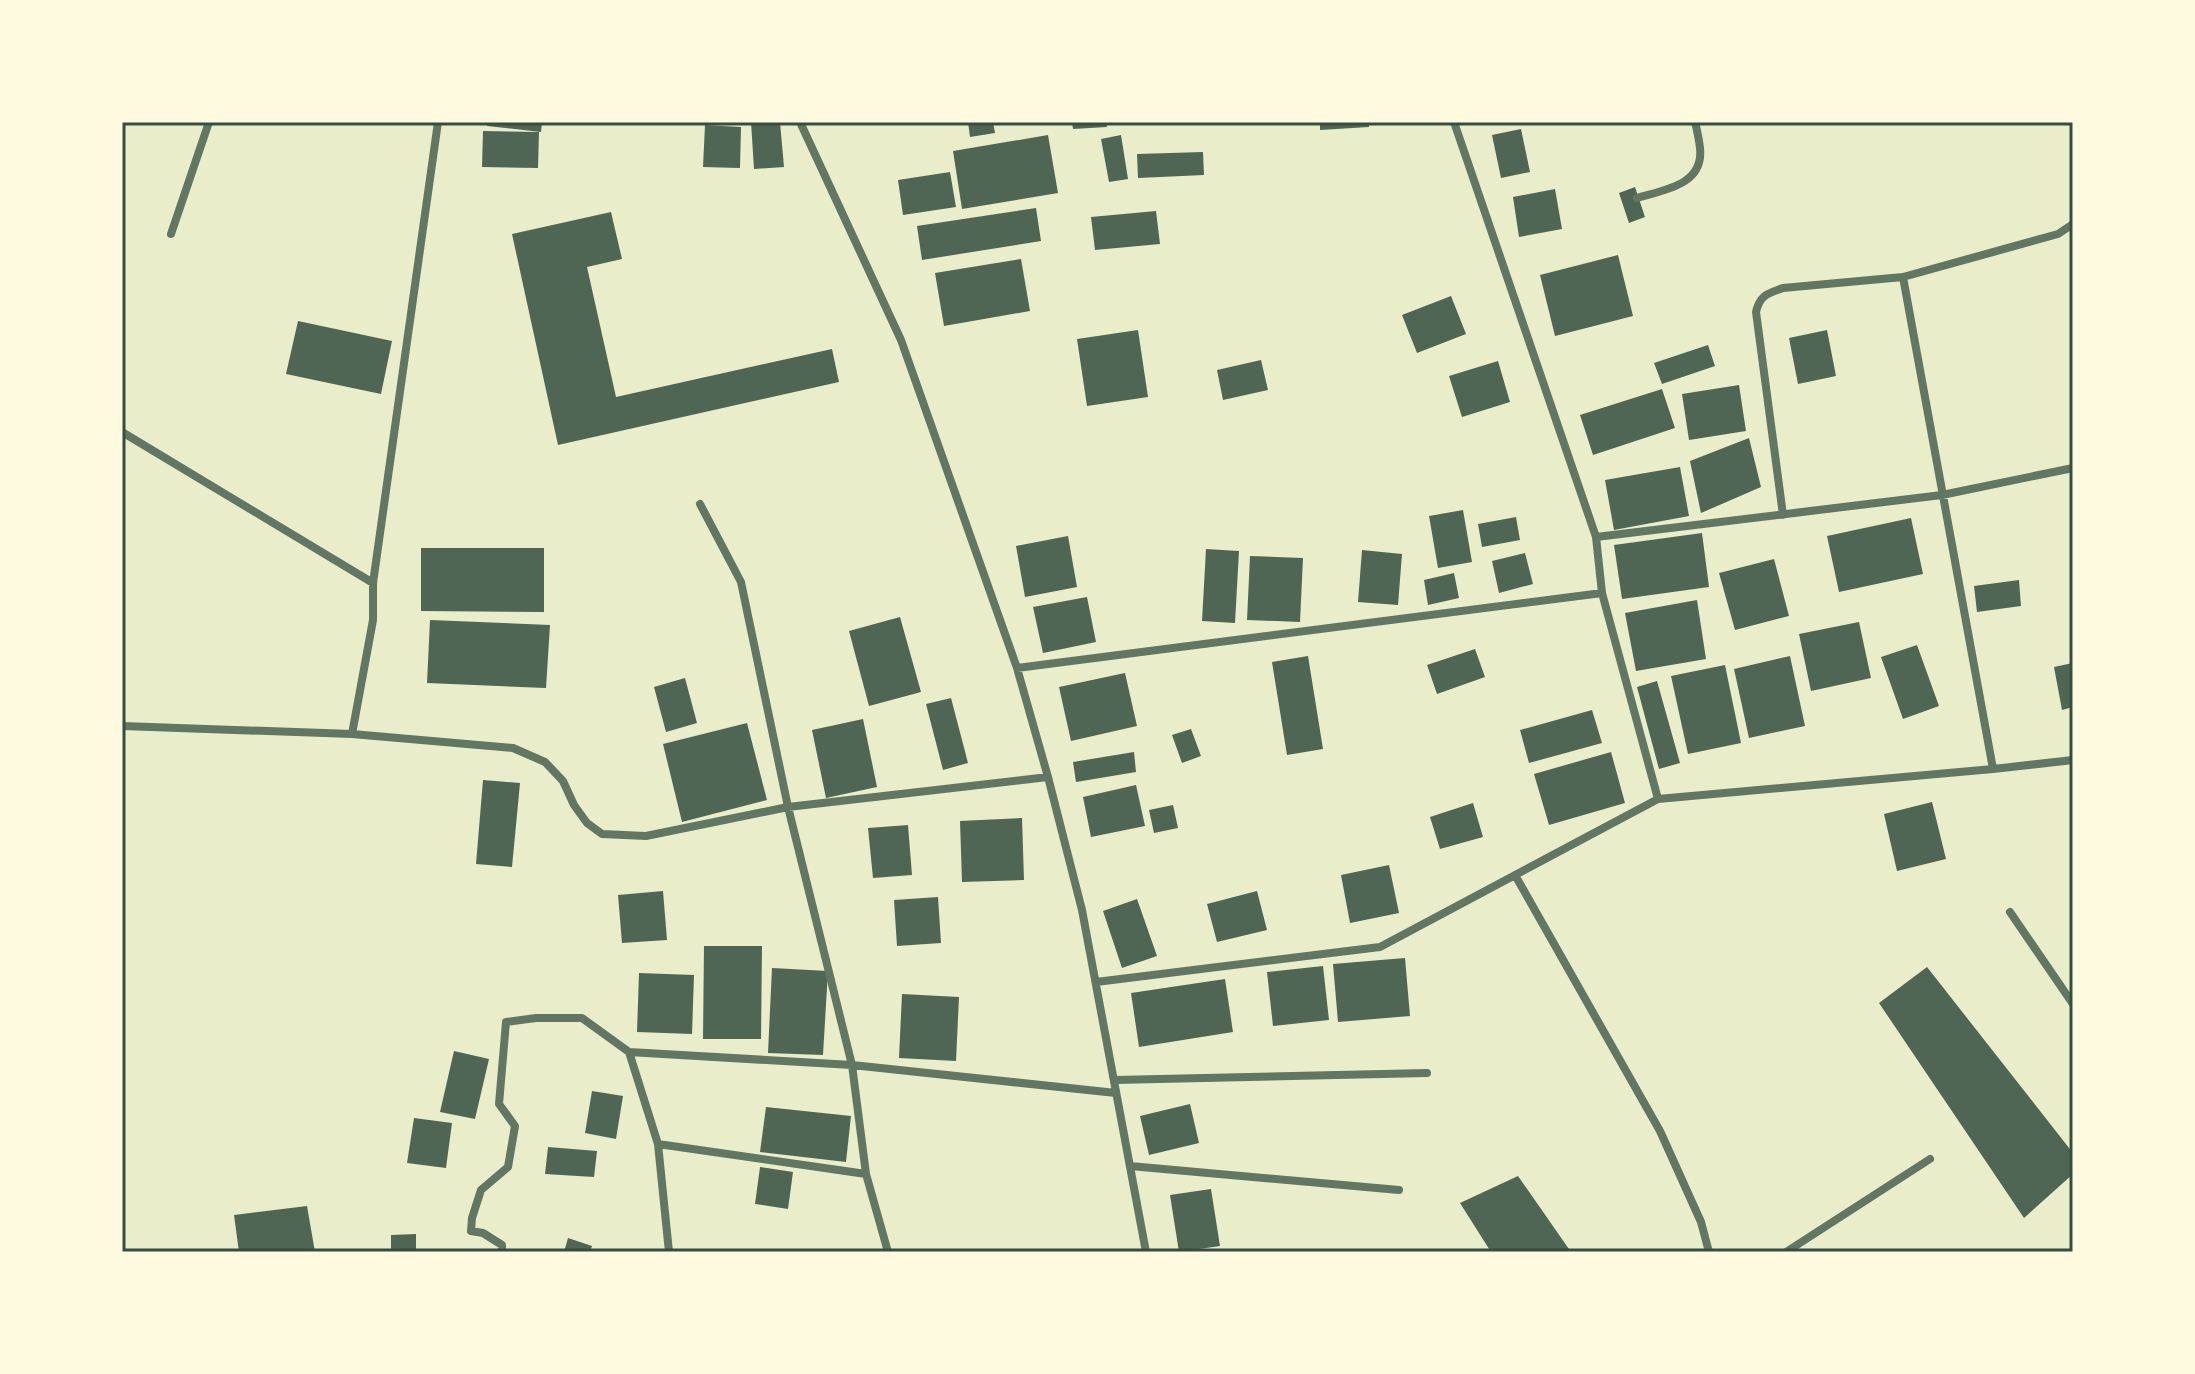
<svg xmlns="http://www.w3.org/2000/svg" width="2195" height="1374" font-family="Lora,serif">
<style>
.building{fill:#4f6655}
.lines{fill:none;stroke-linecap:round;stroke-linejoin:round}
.minor{stroke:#617663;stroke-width:8}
.neatline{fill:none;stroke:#344e41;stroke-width:3}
</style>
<rect width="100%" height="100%" fill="#e9edc9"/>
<path class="building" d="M 488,122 L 542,122 L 541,132 L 487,126 Z
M 751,122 L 780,122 L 784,167 L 754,169 Z
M 968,122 L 993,122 L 995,133 L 970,137 Z
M 1072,122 L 1106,122 L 1107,127 L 1073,129 Z
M 1320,122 L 1369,122 L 1369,127 L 1320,130 Z
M 705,125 L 741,127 L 740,168 L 703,167 Z
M 1521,129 L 1530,172 L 1501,178 L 1492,135 Z
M 483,131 L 539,132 L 538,168 L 482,167 Z
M 1048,135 L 1058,193 L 962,209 L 953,151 Z
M 1121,135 L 1128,179 L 1109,182 L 1101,139 Z
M 1203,152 L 1204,175 L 1138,178 L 1137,154 Z
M 950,172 L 956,207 L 903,215 L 898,180 Z
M 1635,187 L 1645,217 L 1629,223 L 1619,193 Z
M 1555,189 L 1562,229 L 1519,237 L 1513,197 Z
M 1036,208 L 1041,241 L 922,260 L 917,226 Z
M 1156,211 L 1160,244 L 1095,250 L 1091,217 Z
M 611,212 L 622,259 L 587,267 L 616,397 L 832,349 L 839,382 L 558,445 L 512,234 Z
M 1618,255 L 1633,316 L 1555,336 L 1540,275 Z
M 1021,259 L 1030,311 L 944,326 L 935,273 Z
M 1451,296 L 1466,334 L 1417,353 L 1402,315 Z
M 298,321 L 392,341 L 381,394 L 286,374 Z
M 1138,330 L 1148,397 L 1087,406 L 1077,339 Z
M 1827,330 L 1836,376 L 1798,384 L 1789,338 Z
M 1708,345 L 1715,366 L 1662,384 L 1654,363 Z
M 1261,360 L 1268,390 L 1223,400 L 1217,370 Z
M 1498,361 L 1510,402 L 1462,417 L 1449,376 Z
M 1739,385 L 1746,431 L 1689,440 L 1682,394 Z
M 1662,389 L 1675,428 L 1593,455 L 1580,415 Z
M 1749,438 L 1761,487 L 1701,513 L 1690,461 Z
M 1680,467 L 1689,516 L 1614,530 L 1605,480 Z
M 1463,510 L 1472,562 L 1438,568 L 1429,516 Z
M 1516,517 L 1520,540 L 1482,547 L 1478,524 Z
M 1911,518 L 1923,574 L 1839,592 L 1827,536 Z
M 1702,533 L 1709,587 L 1622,599 L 1614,545 Z
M 1068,536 L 1077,587 L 1025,597 L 1016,546 Z
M 421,548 L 544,548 L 544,612 L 421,611 Z
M 1206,549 L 1239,551 L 1235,623 L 1202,621 Z
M 1362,550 L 1402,554 L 1398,605 L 1358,602 Z
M 1525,553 L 1533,584 L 1499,593 L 1492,561 Z
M 1250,556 L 1303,558 L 1300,622 L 1247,620 Z
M 1774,559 L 1789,616 L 1735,630 L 1719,573 Z
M 1454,573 L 1459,598 L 1428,605 L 1424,580 Z
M 2019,580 L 2021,606 L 1977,612 L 1974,586 Z
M 1087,597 L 1096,642 L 1043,653 L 1033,607 Z
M 1697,600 L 1706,659 L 1636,671 L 1625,613 Z
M 900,617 L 921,692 L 869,706 L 849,631 Z
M 430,620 L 550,625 L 546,688 L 427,683 Z
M 1859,622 L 1871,678 L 1811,691 L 1799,634 Z
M 1917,645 L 1939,706 L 1903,719 L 1881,657 Z
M 1475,649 L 1485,677 L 1437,694 L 1427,665 Z
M 1308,656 L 1323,749 L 1287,755 L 1272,662 Z
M 1790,656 L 1805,726 L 1749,738 L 1734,669 Z
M 2073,663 L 2073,707 L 2062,710 L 2054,667 Z
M 1725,665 L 1741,743 L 1688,754 L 1671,676 Z
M 1125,673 L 1137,726 L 1071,741 L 1059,687 Z
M 685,678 L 697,723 L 666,732 L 654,687 Z
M 1657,681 L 1680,763 L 1659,769 L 1637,687 Z
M 951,698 L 968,763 L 943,770 L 926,704 Z
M 1592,710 L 1602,743 L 1529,763 L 1520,730 Z
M 863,719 L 877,787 L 826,798 L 812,730 Z
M 747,723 L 767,800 L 682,822 L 663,744 Z
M 1191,729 L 1201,756 L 1182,763 L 1172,735 Z
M 1134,752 L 1136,772 L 1076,782 L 1073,762 Z
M 1611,752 L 1625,803 L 1549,825 L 1534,774 Z
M 483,780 L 520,783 L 512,867 L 476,864 Z
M 1136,785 L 1145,826 L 1091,837 L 1083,797 Z
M 1932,802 L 1946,859 L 1897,871 L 1884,814 Z
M 1473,803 L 1483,837 L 1440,849 L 1430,817 Z
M 1173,805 L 1178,828 L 1154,833 L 1149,810 Z
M 1022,818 L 1024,880 L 962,882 L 960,821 Z
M 908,825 L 912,875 L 873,878 L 868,828 Z
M 1389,865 L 1399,913 L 1350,923 L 1341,875 Z
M 663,891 L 667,940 L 622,943 L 618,895 Z
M 1257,891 L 1267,930 L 1217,942 L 1207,904 Z
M 938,897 L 941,943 L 897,946 L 894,900 Z
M 1137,899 L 1157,956 L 1122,968 L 1103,911 Z
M 704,946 L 762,946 L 761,1039 L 703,1039 Z
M 1405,958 L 1410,1016 L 1338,1022 L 1333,964 Z
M 1323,966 L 1329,1020 L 1273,1026 L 1267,972 Z
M 1927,967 L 2073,1153 L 2073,1174 L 2024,1218 L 1879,1003 Z
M 772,968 L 828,971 L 823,1055 L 768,1053 Z
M 639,973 L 694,975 L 692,1034 L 637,1032 Z
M 1225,979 L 1233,1032 L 1139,1047 L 1131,993 Z
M 902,994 L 959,997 L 956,1061 L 899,1058 Z
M 454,1051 L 489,1059 L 475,1119 L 440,1112 Z
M 592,1091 L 623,1096 L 616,1139 L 585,1133 Z
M 1190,1104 L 1199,1143 L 1149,1155 L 1140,1116 Z
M 766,1107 L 851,1116 L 846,1162 L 760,1152 Z
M 414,1118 L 452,1123 L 446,1168 L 407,1163 Z
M 548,1147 L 597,1151 L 594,1177 L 545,1174 Z
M 760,1167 L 793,1172 L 788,1209 L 755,1204 Z
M 1518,1176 L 1571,1252 L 1491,1252 L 1460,1203 Z
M 1211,1189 L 1220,1246 L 1179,1252 L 1170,1195 Z
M 307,1206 L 315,1252 L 239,1252 L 234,1215 Z
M 416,1234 L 416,1252 L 391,1252 L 391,1235 Z
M 568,1238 L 592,1246 L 590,1252 L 564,1252 Z"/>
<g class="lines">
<path class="minor" d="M 800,122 L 901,340 L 1017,668 L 1048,777 L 1082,910 L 1146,1252
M 1454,122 L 1596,537 L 1602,593 L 1658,799
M 1637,198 C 1664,190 1704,185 1700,148 C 1699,139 1697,130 1695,122
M 171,234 L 209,122
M 122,432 L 373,583
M 700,504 L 741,582 L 788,807 L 852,1065 L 866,1174 L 888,1252
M 1783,515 L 1756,312 C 1760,295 1767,294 1783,288 L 1903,277
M 1596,537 L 1942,495 L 2073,468
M 1017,668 L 1602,593
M 122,726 L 352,734 L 513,748 L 545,762 L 563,781 L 574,805 L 587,823 L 602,834 L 646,836 L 788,807 L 1048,777
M 352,734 L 373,620 L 373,583 L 438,122
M 1993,769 L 1903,277 L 2058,234 L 2073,224
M 1515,875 L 1660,1131 L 1701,1222 L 1709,1252
M 2010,912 L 2073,1004
M 1096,982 L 1380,947 L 1658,799 L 1993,769 L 2073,760
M 629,1052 L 658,1144 L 669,1252
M 1114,1080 L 1427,1073
M 658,1144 L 866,1174
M 1130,1166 L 1399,1190
M 502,1252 L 502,1245 L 483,1233 L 471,1231 L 472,1218 L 481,1190 L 508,1167 L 515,1126 L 499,1104 L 506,1022 L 536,1018 L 582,1018 L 629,1052 L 852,1065 L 1116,1093
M 1786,1252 L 1930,1159"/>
</g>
<rect width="2195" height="1374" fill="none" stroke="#fefae0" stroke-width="248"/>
<rect x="124" y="124" width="1947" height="1126" class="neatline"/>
</svg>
